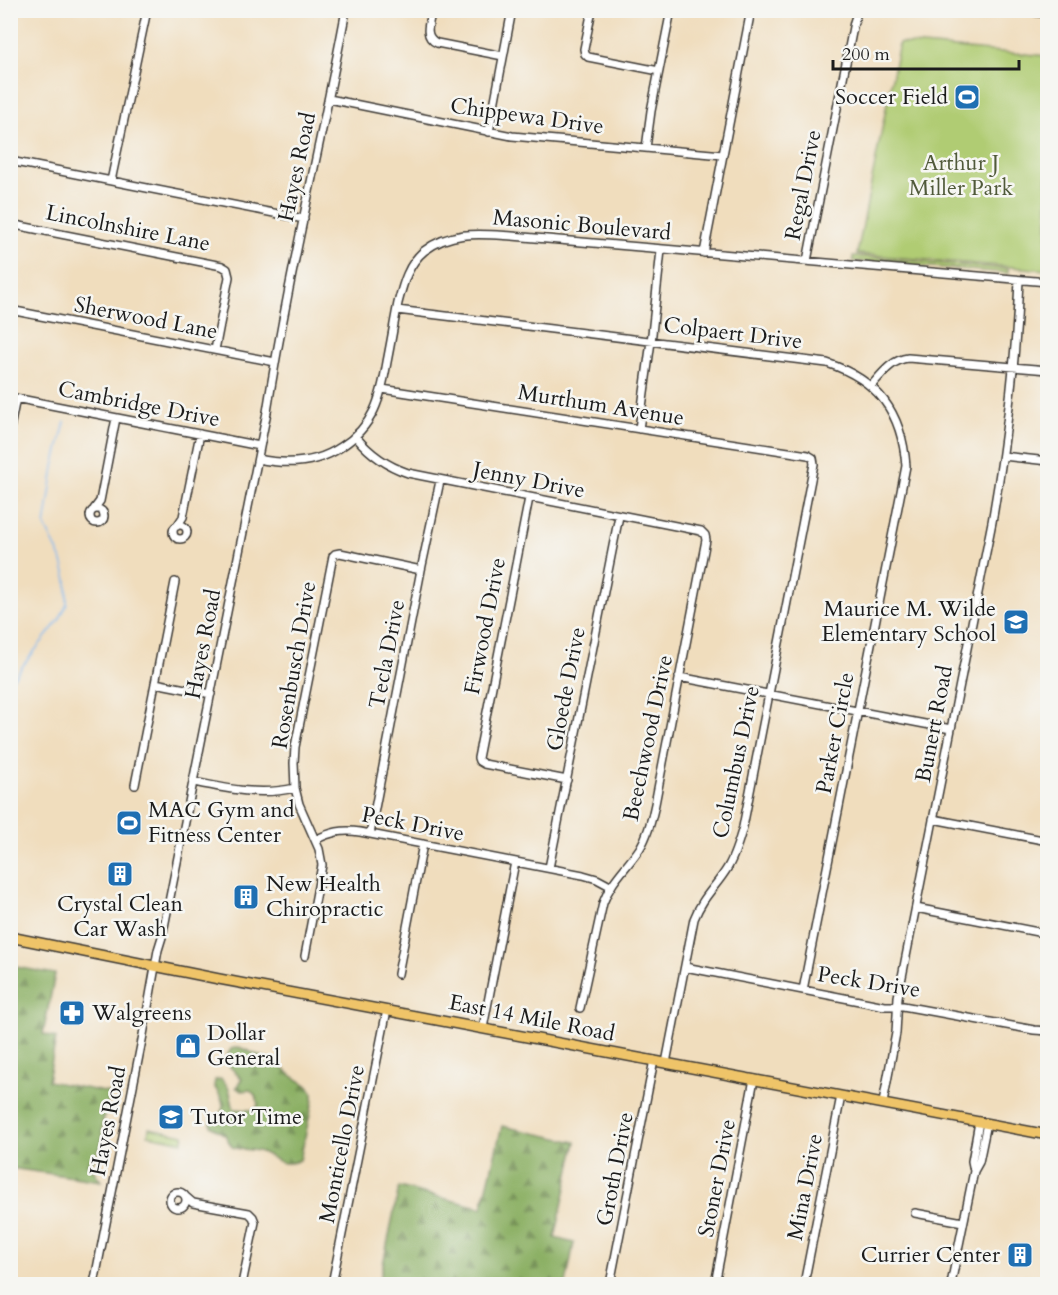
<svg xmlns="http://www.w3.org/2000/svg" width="1058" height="1295" font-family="Cardo,serif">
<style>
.grass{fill:url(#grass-dots);stroke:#667448;stroke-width:1.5}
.forest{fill:url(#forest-firs);stroke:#546640;stroke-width:1.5}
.park{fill:#b0cc73;stroke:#667448;stroke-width:1.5}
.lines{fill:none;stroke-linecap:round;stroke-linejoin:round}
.stream{stroke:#81b9f1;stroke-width:1.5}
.minor-casing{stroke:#3c3934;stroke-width:10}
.major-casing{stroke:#3c3934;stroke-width:12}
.minor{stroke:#fff;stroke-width:7}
.major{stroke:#efc469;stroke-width:9}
.labels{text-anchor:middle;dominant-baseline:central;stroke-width:5;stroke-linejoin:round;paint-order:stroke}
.poi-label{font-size:22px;fill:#1c1c1c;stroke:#f6f6f2;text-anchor:start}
.street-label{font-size:22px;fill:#1c1c1c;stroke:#f6f6f2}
.park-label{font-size:22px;fill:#505a3a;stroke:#f6f6f2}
</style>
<defs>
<pattern id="grass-dots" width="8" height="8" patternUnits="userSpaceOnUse" patternTransform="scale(1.5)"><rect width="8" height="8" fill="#b0cc73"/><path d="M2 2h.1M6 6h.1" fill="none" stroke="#97af63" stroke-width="1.8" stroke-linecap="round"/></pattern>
<pattern id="forest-firs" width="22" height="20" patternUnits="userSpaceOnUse" patternTransform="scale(1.5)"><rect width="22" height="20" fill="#8cb065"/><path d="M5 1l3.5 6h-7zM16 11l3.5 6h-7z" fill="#728e52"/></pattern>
</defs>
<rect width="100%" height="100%" fill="#f6f6f2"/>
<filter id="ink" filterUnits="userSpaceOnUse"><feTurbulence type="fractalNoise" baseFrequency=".0167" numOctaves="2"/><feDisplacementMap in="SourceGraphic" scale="12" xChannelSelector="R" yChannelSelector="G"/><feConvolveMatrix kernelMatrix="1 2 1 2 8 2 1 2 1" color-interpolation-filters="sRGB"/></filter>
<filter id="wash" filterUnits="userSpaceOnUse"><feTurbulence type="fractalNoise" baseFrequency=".008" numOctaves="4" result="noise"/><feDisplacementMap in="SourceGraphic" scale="24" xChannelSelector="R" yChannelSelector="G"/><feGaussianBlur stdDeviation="1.35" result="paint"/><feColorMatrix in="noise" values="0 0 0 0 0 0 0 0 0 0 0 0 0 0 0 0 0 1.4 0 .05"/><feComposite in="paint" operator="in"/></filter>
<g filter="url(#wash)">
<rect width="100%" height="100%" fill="#f0ddbd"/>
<path class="grass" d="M 853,256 L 1008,269 L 1008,273 L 853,261 Z"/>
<path class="forest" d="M 11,966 L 55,974 L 43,1034 L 56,1038 L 48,1081 L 110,1093 L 103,1121 L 101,1146 L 90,1166 L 101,1181 L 11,1168 Z
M 239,1047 L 277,1063 L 292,1076 L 308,1086 L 313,1093 L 313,1100 L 300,1160 C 281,1168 278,1159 261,1152 C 252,1149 241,1150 232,1147 L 225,1135 L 211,1126 L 211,1121 C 229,1110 224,1101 214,1086 L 215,1080 L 221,1079 C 233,1089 229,1096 234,1109 L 250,1110 L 256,1109 L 258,1104 L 255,1095 L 250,1090 L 241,1091 L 236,1087 L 242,1079 L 229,1066 L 227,1056 L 231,1049 Z
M 502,1126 L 576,1142 L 555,1238 L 574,1243 L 566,1284 L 379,1284 L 399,1187 L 482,1208 Z"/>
<path class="park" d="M 899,43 L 1047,56 L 1047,270 L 857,254 Z
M 149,1128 L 184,1135 L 182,1142 L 148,1135 Z"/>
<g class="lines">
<path class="stream" d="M 10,682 L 59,620 L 67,604 L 67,580 L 61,558 L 45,526 L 54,467 L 65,422"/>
</g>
</g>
<g filter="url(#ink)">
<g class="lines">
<g class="minor-casing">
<path id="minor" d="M 432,10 C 429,23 423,37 437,43 L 503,56
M 592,10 L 584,49 L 585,54 L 588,57 L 659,71
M 1020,10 L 1048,14
M 329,99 L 512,136 L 723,155
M 489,132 L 512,10
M 646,148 L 651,111 L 671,10
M 10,161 L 304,219
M 111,181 L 147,10
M 10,224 L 222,266 L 227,269 L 229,277 L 215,350
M 704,253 L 751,10
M 807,261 L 854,22 L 858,10
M 10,310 L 275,362
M 397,310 L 827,363 C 878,380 902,412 906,466 L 803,990
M 871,386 C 882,374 891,360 908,358 L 1048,370
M 382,389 L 808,455 L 813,458 L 814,464 L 743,827 C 739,841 735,855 728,867 C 716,887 703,896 694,919 L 666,1063
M 10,397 L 260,446
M 10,428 L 16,398
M 639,429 L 652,334 L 661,250
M 356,437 C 370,454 387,466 408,473 L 701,531 L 705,535 L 706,540 L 655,804 C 652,819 648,835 640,848 C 626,869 612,879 603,903 L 580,1008
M 1003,456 L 1048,461
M 258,459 C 287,465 316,464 341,447 C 374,426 381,398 387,362 C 391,342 394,323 398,303 C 403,284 408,264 424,251 C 451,230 481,234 512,236 L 1048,282
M 529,498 L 478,758 L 479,761 L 484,764 L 567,780
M90 516a7 7 0 1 1 14 0a7 7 0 1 1-14 0Z
M 94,509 L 100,501 L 116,418
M173 532a7 7 0 1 1 14 0a7 7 0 1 1-14 0Z
M 177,526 L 183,517 L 200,434
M 679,677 L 951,729
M 155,683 L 211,694
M 194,782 C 228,789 261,796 295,788
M 135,785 L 175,582
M 933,819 L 1048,841
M 370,834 L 421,570 L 440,481
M 315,840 C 331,832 343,829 360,832 L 583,875 L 597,879 L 610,886
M 549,868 L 619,516
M 916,908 L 1048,934
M 305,956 L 322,865 L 319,849 L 299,804 L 295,788 L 294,763 L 295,747 L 333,556 L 335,554 L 340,553 L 421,570
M 685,967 L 885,1006 L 903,1006 L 1034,1030 L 1048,1031
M 398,974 L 423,844
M 483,1028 L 515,862
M 883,1103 L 896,1033 L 898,997 L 992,522 C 1006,442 1016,361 1019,280
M 974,1171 L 972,1161 L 979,1122
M170 1200a8 8 0 1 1 16 0a8 8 0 1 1-16 0Z
M 186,1197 L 193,1203 L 249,1213 L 253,1217 L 255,1222 L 242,1284
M 915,1213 L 963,1222
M 333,1281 L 350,1284
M 94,1284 L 143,1035 L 158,950 L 162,937 L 267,412 C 288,277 321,144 346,10
M 332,1284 L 387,1010
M 610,1284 L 654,1060
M 715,1284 L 754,1079
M 804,1284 L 841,1096
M 951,1284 L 974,1171 L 979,1162 L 987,1123"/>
</g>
<g class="major-casing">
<path id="major" d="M 10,937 L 219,979 L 1048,1135"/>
</g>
<use href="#minor" class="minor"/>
<use href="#major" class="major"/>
</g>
</g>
<defs>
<g id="stadium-square" transform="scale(1.35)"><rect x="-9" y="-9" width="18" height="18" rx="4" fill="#1f6fb2" stroke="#f6f6f2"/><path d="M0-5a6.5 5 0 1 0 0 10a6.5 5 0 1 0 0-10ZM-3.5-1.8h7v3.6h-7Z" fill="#fff"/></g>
<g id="school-square" transform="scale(1.35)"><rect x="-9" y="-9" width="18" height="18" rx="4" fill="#1f6fb2" stroke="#f6f6f2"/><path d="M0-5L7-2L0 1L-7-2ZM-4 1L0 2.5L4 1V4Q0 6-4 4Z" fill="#fff"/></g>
<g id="building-square" transform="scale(1.35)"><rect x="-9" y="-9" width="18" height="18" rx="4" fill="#1f6fb2" stroke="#f6f6f2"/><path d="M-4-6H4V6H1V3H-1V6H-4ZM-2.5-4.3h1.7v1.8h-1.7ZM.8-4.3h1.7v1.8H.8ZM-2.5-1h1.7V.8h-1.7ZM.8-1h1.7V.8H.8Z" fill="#fff"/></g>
<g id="pharmacy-square" transform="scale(1.35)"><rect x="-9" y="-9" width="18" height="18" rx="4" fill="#1f6fb2" stroke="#f6f6f2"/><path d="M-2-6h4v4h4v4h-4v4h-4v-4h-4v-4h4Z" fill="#fff"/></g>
<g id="shop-square" transform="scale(1.35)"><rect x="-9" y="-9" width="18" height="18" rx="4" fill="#1f6fb2" stroke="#f6f6f2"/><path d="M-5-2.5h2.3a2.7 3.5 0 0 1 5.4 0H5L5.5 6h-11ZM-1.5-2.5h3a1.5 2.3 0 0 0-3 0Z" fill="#fff"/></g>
</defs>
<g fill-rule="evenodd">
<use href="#stadium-square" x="967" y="97"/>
<use href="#school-square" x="1016" y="622"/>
<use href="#stadium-square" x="129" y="823"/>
<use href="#building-square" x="120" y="874"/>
<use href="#building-square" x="246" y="897"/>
<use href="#pharmacy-square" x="72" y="1013"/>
<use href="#shop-square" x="188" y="1046"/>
<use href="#school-square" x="171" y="1117"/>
<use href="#building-square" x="1020" y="1255"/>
</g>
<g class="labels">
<g class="poi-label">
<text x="948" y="97" text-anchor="end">Soccer Field</text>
<text x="996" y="609" text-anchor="end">Maurice M. Wilde<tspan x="996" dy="25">Elementary School</tspan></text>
<text x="148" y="810">MAC Gym and<tspan x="148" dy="25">Fitness Center</tspan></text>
<text x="266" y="884">New Health<tspan x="266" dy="25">Chiropractic</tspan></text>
<text x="120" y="904" text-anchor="middle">Crystal Clean<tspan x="120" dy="25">Car Wash</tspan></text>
<text x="92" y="1013">Walgreens</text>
<text x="207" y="1033">Dollar<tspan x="207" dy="25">General</tspan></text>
<text x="190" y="1117">Tutor Time</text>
<text x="1000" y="1255" text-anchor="end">Currier Center</text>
</g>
<g class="street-label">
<text transform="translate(527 116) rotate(8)">Chippewa Drive</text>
<text transform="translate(297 167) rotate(-78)">Hayes Road</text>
<text transform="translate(803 185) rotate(-79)">Regal Drive</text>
<text transform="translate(582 225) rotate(5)">Masonic Boulevard</text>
<text transform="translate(128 228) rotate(11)">Lincolnshire Lane</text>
<text transform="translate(146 318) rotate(11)">Sherwood Lane</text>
<text transform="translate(733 333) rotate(7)">Colpaert Drive</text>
<text transform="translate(139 404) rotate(11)">Cambridge Drive</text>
<text transform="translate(601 405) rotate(9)">Murthum Avenue</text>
<text transform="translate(529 480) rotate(11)">Jenny Drive</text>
<text transform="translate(485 626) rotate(-79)">Firwood Drive</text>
<text transform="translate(203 644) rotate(-79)">Hayes Road</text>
<text transform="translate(387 654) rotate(-79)">Tecla Drive</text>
<text transform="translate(294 665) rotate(-80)">Rosenbusch Drive</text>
<text transform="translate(566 689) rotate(-79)">Gloede Drive</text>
<text transform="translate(934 724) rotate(-79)">Bunert Road</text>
<text transform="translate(835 733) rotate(-79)">Parker Circle</text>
<text transform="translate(648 738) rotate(-78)">Beechwood Drive</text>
<text transform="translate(736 762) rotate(-78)">Columbus Drive</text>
<text transform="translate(413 824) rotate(11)">Peck Drive</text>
<text transform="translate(869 982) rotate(9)">Peck Drive</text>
<text transform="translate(532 1018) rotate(11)">East 14 Mile Road</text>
<text transform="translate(108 1121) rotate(-79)">Hayes Road</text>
<text transform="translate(342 1144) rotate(-79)">Monticello Drive</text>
<text transform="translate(615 1169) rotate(-79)">Groth Drive</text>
<text transform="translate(717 1178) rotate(-79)">Stoner Drive</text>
<text transform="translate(805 1187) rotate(-79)">Mina Drive</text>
</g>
<g class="park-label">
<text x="961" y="163">Arthur J<tspan x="961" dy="25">Miller Park</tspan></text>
</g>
</g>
<rect width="1058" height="1295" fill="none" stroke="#f6f6f2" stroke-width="36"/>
<path d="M833 60v9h186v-9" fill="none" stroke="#1c1c1c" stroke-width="3"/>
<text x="842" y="60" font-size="18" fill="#1c1c1c" stroke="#f6f6f2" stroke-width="4.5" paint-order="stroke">200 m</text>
</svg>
